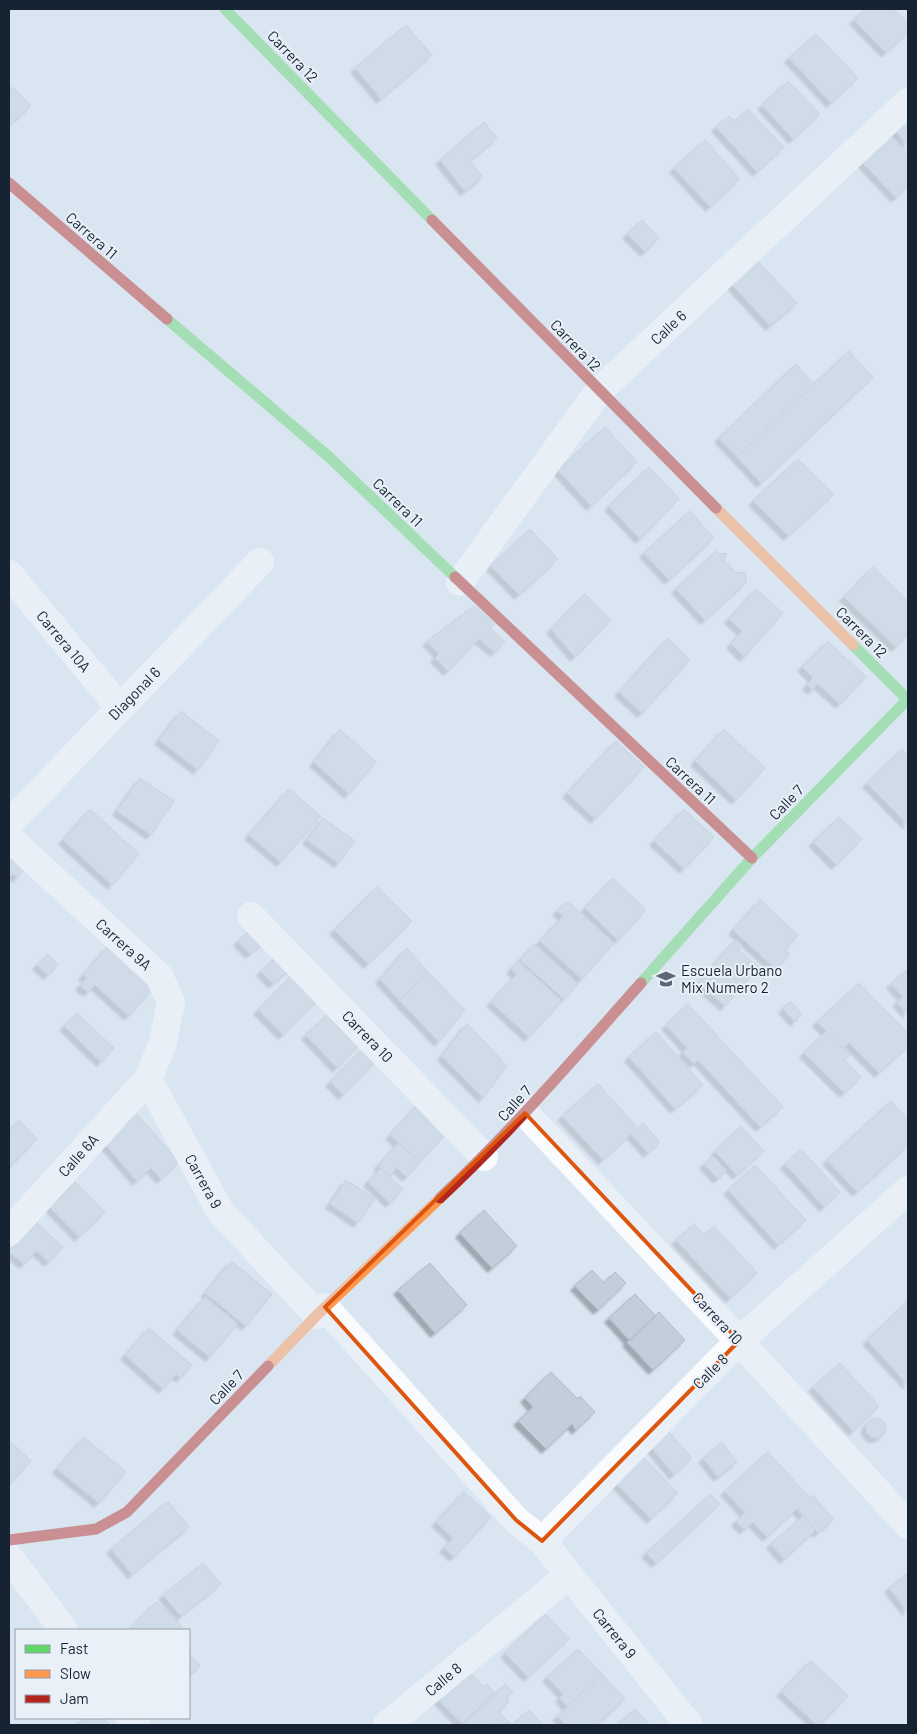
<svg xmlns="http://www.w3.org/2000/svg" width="917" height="1734" font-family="Barlow,sans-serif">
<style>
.building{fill:#c3cedc;stroke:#b1bcc9;filter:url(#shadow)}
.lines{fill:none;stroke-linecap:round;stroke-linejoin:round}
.street{stroke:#f9fbfd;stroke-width:28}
.fast{stroke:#63d668;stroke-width:11}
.slow{stroke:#ff974d;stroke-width:11}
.jam{stroke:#b3261e;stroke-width:11}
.marked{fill:none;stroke:#de560e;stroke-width:4;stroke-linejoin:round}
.labels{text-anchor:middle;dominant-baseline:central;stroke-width:4;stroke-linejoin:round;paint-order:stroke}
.street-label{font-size:15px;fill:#162332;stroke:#e9f0f8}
.poi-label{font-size:15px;fill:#162332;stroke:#e9f0f8;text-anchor:start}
</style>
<defs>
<filter id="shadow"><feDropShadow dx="-4.5" dy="4.5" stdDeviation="1" flood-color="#0004"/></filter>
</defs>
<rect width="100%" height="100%" fill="#dae5f2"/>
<path class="building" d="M 865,9 L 894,9 L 908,24 L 908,32 L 886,53 L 854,20 Z
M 406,25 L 432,55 L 381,99 L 355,68 Z
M 816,34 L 858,78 L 831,103 L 789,58 Z
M 788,81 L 820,114 L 793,139 L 762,105 Z
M 13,87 L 31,106 L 9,126 L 9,91 Z
M 748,109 L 784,147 L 757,172 L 716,127 L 729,116 L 735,121 Z
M 908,112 L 908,145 L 892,127 Z
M 484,122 L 497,138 L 470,161 L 483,177 L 465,191 L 440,160 Z
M 887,132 L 908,154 L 908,186 L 896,198 L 859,159 Z
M 705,140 L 740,179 L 710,207 L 674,168 Z
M 642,220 L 659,238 L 645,252 L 627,234 Z
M 752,255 L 797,303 L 770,326 L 726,278 Z
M 849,351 L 873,377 L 761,483 L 737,457 Z
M 796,364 L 814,384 L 737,457 L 719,438 Z
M 605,427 L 637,462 L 591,506 L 558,470 Z
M 798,459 L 834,494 L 788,536 L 753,501 Z
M 649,467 L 679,499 L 640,539 L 609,506 Z
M 690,511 L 714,538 L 669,580 L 644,553 Z
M 530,529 L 558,559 L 519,595 L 491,566 Z
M 716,551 L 719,554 L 727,553 L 724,560 L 736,572 L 746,573 L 746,583 L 705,620 L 676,589 Z
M 873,567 L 908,602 L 908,634 L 896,647 L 844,597 Z
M 756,589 L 783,613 L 744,657 L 731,644 L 742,631 L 729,619 Z
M 585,594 L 611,620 L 575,657 L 551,629 Z
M 474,606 L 495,624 L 490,628 L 505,642 L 495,652 L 479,639 L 448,671 L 435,658 L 439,654 L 427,641 Z
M 668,638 L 690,660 L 642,713 L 619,692 Z
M 828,641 L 866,677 L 840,704 L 818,684 L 812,690 L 807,685 L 813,678 L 802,667 Z
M 181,711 L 219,741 L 198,770 L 159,740 Z
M 340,729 L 376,762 L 349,794 L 314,762 Z
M 724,729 L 765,768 L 736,800 L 695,761 Z
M 616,741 L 644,767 L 595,819 L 567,793 Z
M 902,749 L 908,755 L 908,825 L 867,783 Z
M 140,778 L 174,801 L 151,835 L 117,811 Z
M 289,789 L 321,816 L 281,862 L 249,835 Z
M 90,809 L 139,854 L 112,885 L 63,840 Z
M 684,809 L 714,837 L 684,869 L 654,841 Z
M 839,817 L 862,839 L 836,865 L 813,842 Z
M 323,818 L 355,841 L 339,863 L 307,840 Z
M 9,856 L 24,870 L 17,878 L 13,874 L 9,878 Z
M 613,878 L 646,910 L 618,940 L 585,908 Z
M 377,887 L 412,921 L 368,964 L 334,930 Z
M 760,900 L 798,935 L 785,950 L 790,954 L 776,969 L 733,930 Z
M 566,902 L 572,905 L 614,943 L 582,979 L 540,941 L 563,916 L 557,911 Z
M 257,924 L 269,938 L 250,954 L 238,941 Z
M 736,939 L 742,945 L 738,950 L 759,967 L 725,1006 L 698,983 Z
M 534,944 L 578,984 L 564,999 L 520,960 Z
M 107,947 L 153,988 L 129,1016 L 95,985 L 88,992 L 80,986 L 87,978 L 83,975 Z
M 407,948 L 427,971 L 400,1001 L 380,979 Z
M 282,952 L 295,965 L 273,984 L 261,971 Z
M 48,954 L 58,965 L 48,975 L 37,965 Z
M 518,961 L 562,1001 L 529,1037 L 491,1002 L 517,974 L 511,969 Z
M 908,969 L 908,1014 L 897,1002 L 903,997 L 891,984 Z
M 298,970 L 319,999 L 283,1035 L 258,1010 Z
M 427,971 L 465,1010 L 439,1042 L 400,1001 Z
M 859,983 L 908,1033 L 908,1046 L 879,1073 L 849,1043 L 843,1048 L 817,1022 Z
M 790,1001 L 802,1014 L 795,1022 L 783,1009 Z
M 688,1004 L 783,1107 L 760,1127 L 698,1060 L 694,1064 L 683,1052 L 687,1048 L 666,1025 Z
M 330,1012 L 361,1043 L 337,1068 L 306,1035 Z
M 77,1013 L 114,1048 L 101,1062 L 64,1026 Z
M 467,1023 L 507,1066 L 483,1098 L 442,1056 Z
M 826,1031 L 850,1055 L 845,1060 L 861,1077 L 844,1093 L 804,1053 Z
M 656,1032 L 703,1085 L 675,1109 L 629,1057 Z
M 365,1047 L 377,1060 L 343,1095 L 330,1082 Z
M 598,1084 L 638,1128 L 643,1123 L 660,1142 L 648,1153 L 631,1134 L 603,1160 L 562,1116 Z
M 891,1101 L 908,1120 L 908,1145 L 857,1192 L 827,1160 Z
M 419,1103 L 449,1130 L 420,1162 L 390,1135 Z
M 137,1114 L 179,1162 L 161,1179 L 151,1168 L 137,1181 L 105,1144 Z
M 19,1120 L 37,1139 L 9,1168 L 9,1131 Z
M 741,1126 L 764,1151 L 737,1175 L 715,1151 Z
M 398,1143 L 420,1162 L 407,1177 L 397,1168 L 390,1175 L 378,1166 Z
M 801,1149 L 840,1192 L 824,1207 L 785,1164 Z
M 713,1156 L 726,1171 L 718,1179 L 704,1164 Z
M 755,1165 L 806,1220 L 778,1245 L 728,1190 Z
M 381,1168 L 403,1189 L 390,1203 L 368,1182 Z
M 346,1180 L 375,1199 L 358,1223 L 330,1204 Z
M 75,1182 L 105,1212 L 79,1237 L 50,1207 Z
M 484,1210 L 517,1246 L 492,1268 L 460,1233 Z
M 37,1223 L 63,1247 L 49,1262 L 37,1251 L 24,1264 L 9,1252 Z
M 694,1224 L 704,1235 L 714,1226 L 757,1273 L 730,1298 L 676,1240 Z
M 231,1261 L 272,1294 L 246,1326 L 205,1293 Z
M 430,1263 L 467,1305 L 435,1333 L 398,1290 Z
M 592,1270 L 604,1283 L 615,1272 L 626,1283 L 598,1310 L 575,1286 Z
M 635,1294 L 656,1316 L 630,1341 L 609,1318 Z
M 205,1297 L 238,1324 L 210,1357 L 177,1330 Z
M 908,1301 L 908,1385 L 867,1340 Z
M 659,1312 L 685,1340 L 653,1370 L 627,1342 Z
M 149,1328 L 192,1365 L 181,1378 L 176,1374 L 163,1389 L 125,1355 Z
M 840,1363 L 879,1406 L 853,1431 L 813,1387 Z
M 551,1372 L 578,1399 L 580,1396 L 595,1412 L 576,1430 L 572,1424 L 546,1449 L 518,1421 L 533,1407 L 525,1398 Z
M866 1428a10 10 0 1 1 20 0a10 10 0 1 1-20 0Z
M 669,1432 L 692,1458 L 674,1475 L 651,1447 Z
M 84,1437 L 126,1472 L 99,1503 L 57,1469 Z
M 9,1440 L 31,1461 L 9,1485 Z
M 722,1442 L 737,1462 L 718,1477 L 703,1458 Z
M 768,1452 L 810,1498 L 812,1495 L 834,1519 L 818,1533 L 797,1509 L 767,1537 L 753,1522 L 744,1530 L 736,1521 L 745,1513 L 725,1491 Z
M 643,1457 L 678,1493 L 651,1519 L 616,1483 Z
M 464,1492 L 491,1517 L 454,1557 L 444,1548 L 453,1538 L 436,1522 Z
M 711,1494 L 720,1504 L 656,1563 L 646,1553 Z
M 168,1501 L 189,1527 L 132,1574 L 111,1549 Z
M 803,1516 L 816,1530 L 784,1559 L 771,1544 Z
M 203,1563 L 221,1584 L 181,1616 L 163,1595 Z
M 908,1573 L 908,1612 L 889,1588 Z
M 156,1602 L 183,1627 L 180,1630 L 129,1630 Z
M 546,1614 L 569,1639 L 528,1677 L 505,1653 Z
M 578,1649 L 602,1674 L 567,1706 L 560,1698 L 563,1694 L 547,1677 Z
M 189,1654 L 200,1666 L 189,1677 Z
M 811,1660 L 848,1696 L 820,1725 L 817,1725 L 781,1692 Z
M 464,1666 L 483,1687 L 487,1684 L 495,1693 L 462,1724 L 438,1699 Z
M 602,1674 L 625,1699 L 597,1725 L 566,1725 L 557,1716 Z
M 505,1684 L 513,1692 L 506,1698 L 509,1702 L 499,1712 L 511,1724 L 462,1725 Z
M 635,1709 L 650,1725 L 617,1725 Z
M 529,1710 L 543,1725 L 512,1725 L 528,1711 Z
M 84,1718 L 103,1718 L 110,1725 L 76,1725 Z"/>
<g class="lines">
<path class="street" d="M 9,574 L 120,708
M 460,582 L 599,391 L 908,102
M 9,824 L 260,562
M 9,838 L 159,976 L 171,1002 L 163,1043 L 148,1079 L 9,1232
M 251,916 L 484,1157
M 148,1079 L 220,1211 L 317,1315
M 525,1113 L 739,1341 L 908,1525
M 325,1307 L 516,1520 L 542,1541 L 689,1725
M 542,1541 L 739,1341 L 908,1190
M 9,1557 L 64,1630
M 130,1718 L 136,1725
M 387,1725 L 569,1575"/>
<path class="fast" d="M 225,9 L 432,220
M 167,319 L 328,456 L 455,577
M 853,645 L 908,700
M 641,983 L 752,858 L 908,699"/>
<path class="slow" d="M 716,508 L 853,645
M 268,1366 L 317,1315 L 440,1198"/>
<path class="jam" d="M 9,183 L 167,319
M 432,220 L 716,508
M 455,577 L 752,858
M 440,1198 C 512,1131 576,1056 641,983
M 9,1540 L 96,1529 L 127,1512 L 268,1366"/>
</g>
<path d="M0 0H917V1734H0ZM 525,1113 L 739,1341 L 542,1541 L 516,1520 L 325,1307 Z" fill="#dae5f2" fill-opacity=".55" fill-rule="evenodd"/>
<path class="marked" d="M 525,1113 L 739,1341 L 542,1541 L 516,1520 L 325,1307 Z"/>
<defs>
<g id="school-bare" transform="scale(1.5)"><path d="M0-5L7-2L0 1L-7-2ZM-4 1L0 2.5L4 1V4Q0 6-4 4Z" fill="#5b6775" stroke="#e9f0f8" stroke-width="2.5" paint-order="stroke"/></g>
</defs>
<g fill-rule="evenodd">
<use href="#school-bare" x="666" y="979"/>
</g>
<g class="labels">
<g class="street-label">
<text transform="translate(293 56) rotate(46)">Carrera 12</text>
<text transform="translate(92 235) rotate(41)">Carrera 11</text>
<text transform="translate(668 327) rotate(-43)">Calle 6</text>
<text transform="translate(576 345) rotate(46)">Carrera 12</text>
<text transform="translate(398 502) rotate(44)">Carrera 11</text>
<text transform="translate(862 632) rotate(45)">Carrera 12</text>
<text transform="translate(64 641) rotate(50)">Carrera 10A</text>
<text transform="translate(134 693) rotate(-46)">Diagonal 6</text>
<text transform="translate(691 780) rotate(43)">Carrera 11</text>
<text transform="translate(786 802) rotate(-46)">Calle 7</text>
<text transform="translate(124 944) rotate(42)">Carrera 9A</text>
<text transform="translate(368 1036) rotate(46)">Carrera 10</text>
<text transform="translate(514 1103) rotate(-48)">Calle 7</text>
<text transform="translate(78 1155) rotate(-48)">Calle 6A</text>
<text transform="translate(204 1181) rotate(61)">Carrera 9</text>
<text transform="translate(718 1318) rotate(47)">Carrera 10</text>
<text transform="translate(710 1371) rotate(-45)">Calle 8</text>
<text transform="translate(226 1387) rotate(-46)">Calle 7</text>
<text transform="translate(615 1633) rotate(51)">Carrera 9</text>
<text transform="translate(443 1679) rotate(-40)">Calle 8</text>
</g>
<g class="poi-label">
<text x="681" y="970">Escuela Urbano<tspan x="681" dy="17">Mix Numero 2</tspan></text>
</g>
</g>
<rect width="917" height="1734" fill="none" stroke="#162332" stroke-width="20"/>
<rect x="15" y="1629" width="175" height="90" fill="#e9f0f8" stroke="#959ea9"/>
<rect x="25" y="1645" width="25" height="8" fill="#63d668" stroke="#959ea9"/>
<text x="60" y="1654" font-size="15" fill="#162332">Fast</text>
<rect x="25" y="1670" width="25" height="8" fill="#ff974d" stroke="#959ea9"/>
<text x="60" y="1679" font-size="15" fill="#162332">Slow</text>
<rect x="25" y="1695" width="25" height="8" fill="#b3261e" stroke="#959ea9"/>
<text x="60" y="1704" font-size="15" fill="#162332">Jam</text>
</svg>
